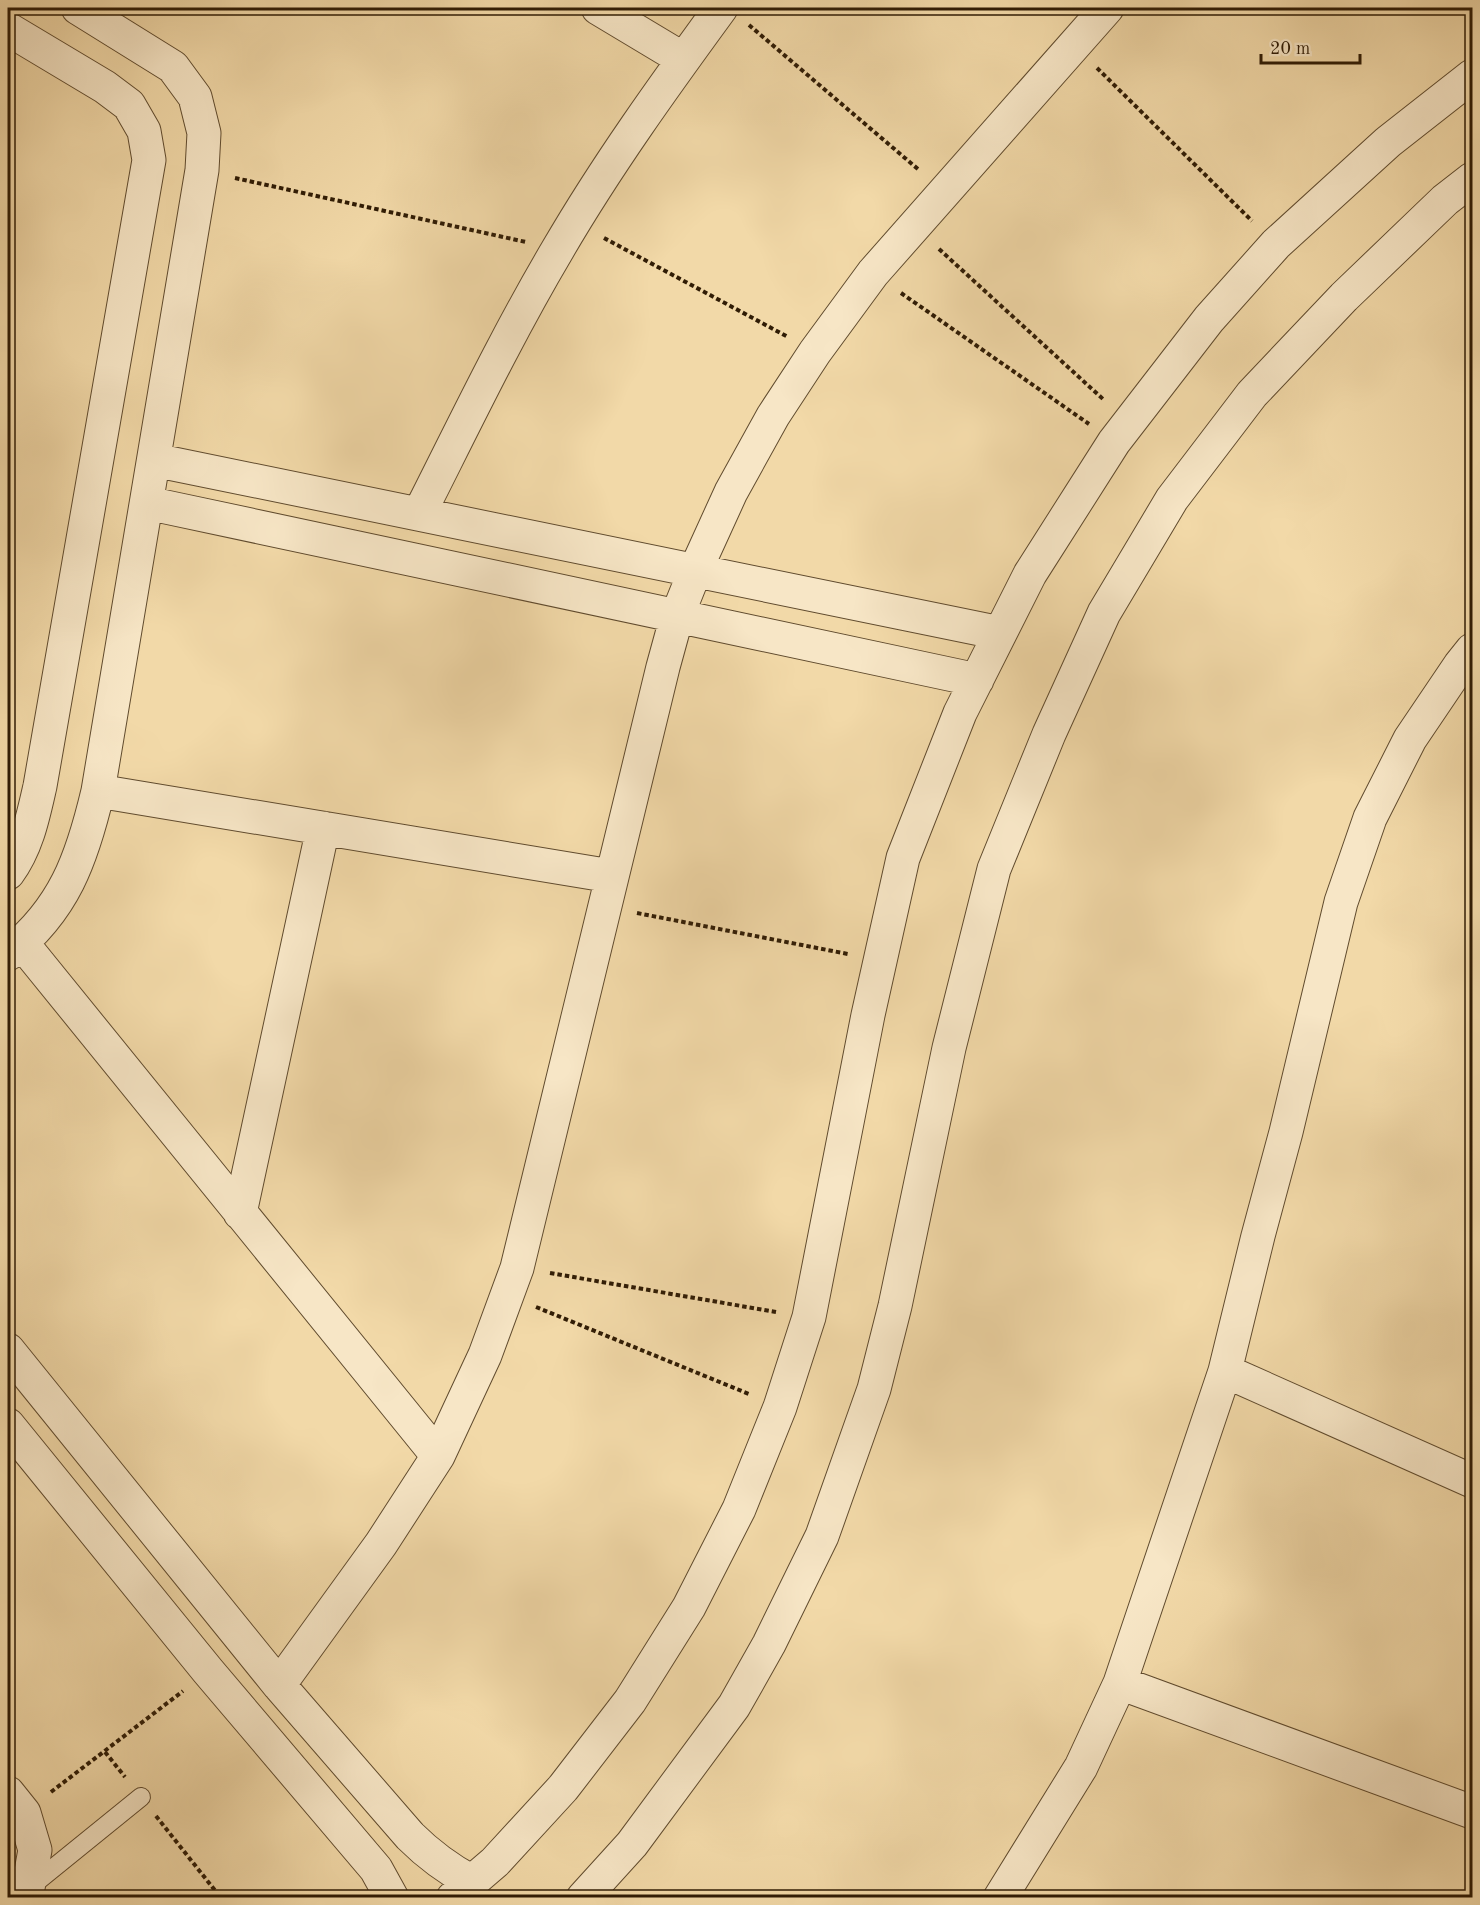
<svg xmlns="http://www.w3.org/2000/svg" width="1480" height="1905" font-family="'Old Standard TT',serif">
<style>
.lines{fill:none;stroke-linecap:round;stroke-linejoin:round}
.service-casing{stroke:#604b2e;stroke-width:20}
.minor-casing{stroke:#604b2e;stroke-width:35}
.path{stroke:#301c05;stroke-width:4;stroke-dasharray:4.5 3;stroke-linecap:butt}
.service{stroke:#f7e6c6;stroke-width:18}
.minor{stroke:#f7e6c6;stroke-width:33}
</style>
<rect width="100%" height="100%" fill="#f2d9a8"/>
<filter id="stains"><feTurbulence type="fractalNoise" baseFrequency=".00333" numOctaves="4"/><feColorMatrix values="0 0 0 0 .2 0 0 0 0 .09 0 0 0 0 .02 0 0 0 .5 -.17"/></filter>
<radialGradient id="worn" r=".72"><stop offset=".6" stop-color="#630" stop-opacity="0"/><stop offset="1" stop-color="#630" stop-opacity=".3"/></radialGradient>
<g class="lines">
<g class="service-casing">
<path id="service" d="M 30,1887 L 141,1797"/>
</g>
<g class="minor-casing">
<path id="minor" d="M 598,8 L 683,59
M 8,29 L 105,87 L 129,105 L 144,131 L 149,160 L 40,786 C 33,817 27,847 8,873
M 154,460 L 1000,633
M 147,503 L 977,680
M 419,514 C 464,425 507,335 558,249 C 607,165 664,86 721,8
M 98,791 L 611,876
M 22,943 L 438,1456
M 8,954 C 64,910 82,859 98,791 L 202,170 L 204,133 L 195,97 L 173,67 L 78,8
M 240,1213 L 323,828
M 8,1350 L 279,1685 L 410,1836 C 429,1855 448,1869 472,1882
M 1225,1371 L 1472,1481
M 8,1425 L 208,1671 L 376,1869 L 392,1898
M 1120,1683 L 1472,1812
M 279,1685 L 381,1544 L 438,1456 L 485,1355 L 517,1268 L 663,667 L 677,616 L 695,571 L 731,492 L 773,416 L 815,352 L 873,273 L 1107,8
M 8,1793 L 24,1813 L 35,1850 L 28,1888 L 22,1898
M 453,1898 L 495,1862 L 563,1788 L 630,1701 L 689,1607 L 739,1509 L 780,1407 L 809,1317 L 868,1015 L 903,858 L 960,713 L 1030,574 L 1114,442 L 1209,319 L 1276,244 L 1388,142 L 1472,76
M 583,1898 L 632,1844 L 734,1706 L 769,1644 L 822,1536 L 874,1389 L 895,1306 L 949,1048 L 994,869 L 1049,734 L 1104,613 L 1172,499 L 1252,394 L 1344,297 L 1445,200 L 1472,179
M 1000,1898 L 1081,1767 L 1120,1683 L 1225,1371 L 1258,1236 L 1286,1132 L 1341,902 L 1370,818 L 1410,739 L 1460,665 L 1472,650"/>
</g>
<path class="path" d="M 749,25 L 919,170
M 1097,68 L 1252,221
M 235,178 L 526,242
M 604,238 L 788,337
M 939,249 L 1104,400
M 901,293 L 1089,424
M 637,913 L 848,954
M 550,1273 L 776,1312
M 536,1307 L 749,1394
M 105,1752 L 125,1777
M 51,1792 L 183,1691
M 156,1816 L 221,1898"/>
<use href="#service" class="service"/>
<use href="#minor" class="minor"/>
</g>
<rect width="1480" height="1905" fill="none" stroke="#f2d9a8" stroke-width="30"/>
<rect x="9" y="9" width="1462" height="1887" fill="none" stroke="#301c05" stroke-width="3"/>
<rect x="15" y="15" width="1450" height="1875" fill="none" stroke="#301c05" stroke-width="1.5"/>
<path d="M1261 54v9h99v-9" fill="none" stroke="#301c05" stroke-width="3"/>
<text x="1270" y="54" font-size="18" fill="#301c05" stroke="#f7e6c6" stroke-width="4.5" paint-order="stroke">20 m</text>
<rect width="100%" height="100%" filter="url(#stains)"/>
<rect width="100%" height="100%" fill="url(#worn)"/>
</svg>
